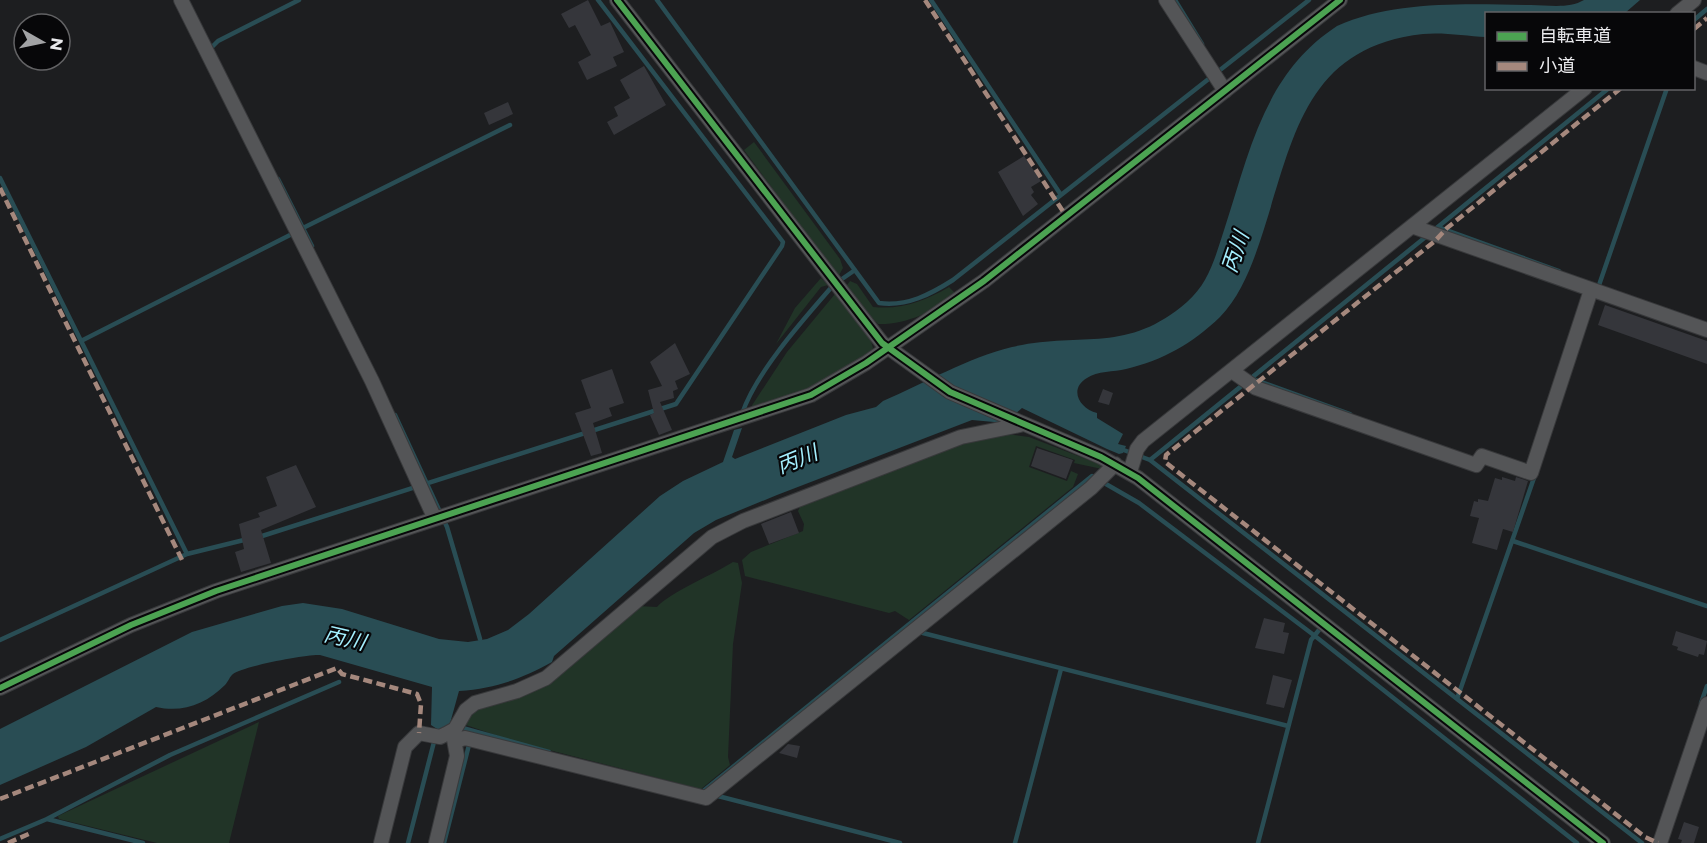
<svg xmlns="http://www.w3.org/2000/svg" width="1707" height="843" font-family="Montserrat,'Noto Sans JP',sans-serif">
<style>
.green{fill:#213427}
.water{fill:#294d54}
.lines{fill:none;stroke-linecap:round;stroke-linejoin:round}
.stream{stroke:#294d54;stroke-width:4.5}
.building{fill:#35363b}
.minor-casing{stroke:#38393b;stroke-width:16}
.minor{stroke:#545557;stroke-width:14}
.quiet{stroke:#a5887d;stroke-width:4.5;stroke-dasharray:9 4.5;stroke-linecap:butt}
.cycleway-casing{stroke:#070709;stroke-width:10}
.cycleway{stroke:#4ca352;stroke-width:6}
.labels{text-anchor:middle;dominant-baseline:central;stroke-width:4.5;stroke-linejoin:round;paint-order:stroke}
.water-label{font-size:21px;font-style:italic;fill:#a4effe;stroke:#070709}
</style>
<rect width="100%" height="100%" fill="#1d1e20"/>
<path class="green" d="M 754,142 L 840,259 L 843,268 L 838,277 L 744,150 Z
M 821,278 L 828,285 L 821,287 L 776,344 L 795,308 Z
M 850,281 L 857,284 L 873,307 C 902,310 925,301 949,287 L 956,294 C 936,311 905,325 878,324 L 845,288 Z
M 835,294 L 871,341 L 873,348 L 870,354 L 808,390 L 749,410 L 787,352 Z
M 1006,434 L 1029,437 L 1104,466 L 1102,469 L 1074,463 L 1075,460 L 1036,446 L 1029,467 L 1067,481 L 1071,471 L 1078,474 L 1073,487 L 909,620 L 895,611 L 889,613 L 745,576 L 742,560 L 751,552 L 803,531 L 804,524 L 798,511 L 802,503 L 958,444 Z
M 733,562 L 738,563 L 742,583 L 733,644 L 728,757 L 730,765 L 701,789 L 510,740 L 463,724 L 470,713 L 482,705 L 524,694 L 637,606 L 657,607 C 669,593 714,574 733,562 Z
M 259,722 L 229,843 L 157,843 L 59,819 L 58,816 Z"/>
<path class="water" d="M 1584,0 L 1640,0 L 1625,13 L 1486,14 L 1486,37 C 1466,36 1443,32 1423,34 C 1307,47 1294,135 1264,229 C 1254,260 1243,293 1220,317 C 1192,344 1163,360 1126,369 C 1114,372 1097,371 1087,378 C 1068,389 1080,409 1097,413 L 1097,418 L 1123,434 L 1118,444 L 1126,446 L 1123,453 L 1119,454 L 1107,449 L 1022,408 L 1005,423 L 972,420 L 777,495 L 716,520 L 694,533 L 554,656 L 552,662 C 519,680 496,688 459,691 L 449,727 L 440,731 L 431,725 L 432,687 L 320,655 C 307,654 244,666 233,674 C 230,676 228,682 225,685 C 206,704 183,713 156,707 L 86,747 L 0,785 L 0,729 L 192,632 L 282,606 L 303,603 L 342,609 L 439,639 L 468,642 L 487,639 L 508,630 L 529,614 L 660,496 L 683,481 L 723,462 L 734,430 L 742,428 L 732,457 L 735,459 L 846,415 L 876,407 L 883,401 C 925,383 967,358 1012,347 C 1081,331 1126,355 1187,302 C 1210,282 1216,254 1225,227 C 1250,150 1265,73 1337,26 C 1394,0 1467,4 1531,5 C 1548,5 1569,9 1584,0 Z"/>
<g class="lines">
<path class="stream" d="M 657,0 L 879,303 C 907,307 931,294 953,280 L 1309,0
M 931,0 L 1061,195
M 1175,0 L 1202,44
M 1694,20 L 1707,9
M 212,47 L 218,41 L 299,0
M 0,178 L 187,554
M 278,179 L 312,246
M 1438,227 L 1559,271
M 303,228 L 510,125
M 1434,230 L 1609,88
M 842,279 L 855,270
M 1598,288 L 1667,88
M 81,341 L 292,234
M 1253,379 L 1350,414
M 742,414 C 755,374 802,321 830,289
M 395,415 L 447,527 L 480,639
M 1121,449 L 1150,460 L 1642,843
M 1150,460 L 1428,235
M 259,537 L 676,404 L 782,246 L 783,242 L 598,0
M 1513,541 L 1707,606
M 919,632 L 1288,726
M 0,640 L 187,554 L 248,539
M 1457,699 L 1535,475
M 1701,703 L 1707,686
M 459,727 L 549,752
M 699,791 L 702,792 L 1092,476 L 1139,503 L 1315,636 L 1577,843
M 714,795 L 900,843
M 47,819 L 170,755 L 339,682
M 0,839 L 47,819 L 143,843
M 408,843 L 435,738
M 444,843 L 470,741
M 1015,843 L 1061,669
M 1258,843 L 1311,640 L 1319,630"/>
</g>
<path class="building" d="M 588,0 L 601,26 L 610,22 L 624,52 L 613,57 L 617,66 L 587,80 L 578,62 L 591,55 L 575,25 L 569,28 L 561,14 Z
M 644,66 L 666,105 L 614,135 L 607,122 L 618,116 L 614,107 L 630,98 L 620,80 Z
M 508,102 L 513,114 L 489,125 L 484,113 Z
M 1024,156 L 1041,181 L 1031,187 L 1034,192 L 1031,195 L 1038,204 L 1023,216 L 998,172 Z
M 1605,305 L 1707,341 L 1707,364 L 1598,325 Z
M 675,343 L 690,374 L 675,381 L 678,389 L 673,391 L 674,398 L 660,402 L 672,430 L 659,435 L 650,415 L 654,413 L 648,390 L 662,386 L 650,362 Z
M 612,369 L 624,403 L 609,408 L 612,416 L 593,423 L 602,453 L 591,456 L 575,413 L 591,408 L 581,380 Z
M 1103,389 L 1113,393 L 1109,405 L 1098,402 Z
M 1037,448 L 1073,460 L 1066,479 L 1031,466 Z
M 296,465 L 316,507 L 261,530 L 271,563 L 241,572 L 235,552 L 244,549 L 239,524 L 260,517 L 258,513 L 277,506 L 266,477 Z
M 1502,477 L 1515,481 L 1516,477 L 1528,481 L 1513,532 L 1503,529 L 1497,550 L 1472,543 L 1479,518 L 1470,516 L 1474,501 L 1478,502 L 1478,499 L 1488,501 L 1495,478 L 1502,480 Z
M 791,512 L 799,533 L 769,544 L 761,524 Z
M 1264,618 L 1285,623 L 1283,632 L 1289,633 L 1284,654 L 1255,648 Z
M 1676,631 L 1707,641 L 1704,655 L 1699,654 L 1698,657 L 1677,650 L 1678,647 L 1672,645 Z
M 1273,675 L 1292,680 L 1284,708 L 1266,704 Z
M 788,744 L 800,746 L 797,758 L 779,753 Z
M 1684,822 L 1699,827 L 1694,843 L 1681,843 L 1682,840 L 1678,839 Z"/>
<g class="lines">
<g class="minor-casing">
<path id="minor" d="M 181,0 L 372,381 L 435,519
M 617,0 L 882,343 L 950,392 L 1101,457 L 1138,478 L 1603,843
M 1166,0 L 1225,91
M 1677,14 L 1694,0
M 1694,68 L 1707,73
M 1414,227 L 1707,330
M 1232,371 L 1256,388 L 1476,465 L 1482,456 L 1531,473 L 1591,290
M 1130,472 L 1137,449 L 1143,441 L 1585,88
M 0,688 L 131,625 L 216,591 L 811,395 L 866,363 L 984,281 L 1340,0
M 455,741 L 465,738 L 706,798 L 1091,488 L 1115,464
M 381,843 L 405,747 L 419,733 L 440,737 L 446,734 L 455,729 L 466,710 L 475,703 L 517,691 L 546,678 L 712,537 L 743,521 L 961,437 L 1020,425
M 436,843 L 457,756 L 453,734
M 1660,843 L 1707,704"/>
</g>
<use href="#minor" class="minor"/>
<path class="quiet" d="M 925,0 L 1066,216
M 1694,29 L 1707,18
M 1621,88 L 1447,228 L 1435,241 L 1166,455 L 1165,462 L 1645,837 L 1658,843
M 0,188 L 183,562
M 0,799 L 337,668 L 342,674 L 417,694 L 421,704 L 419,733
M 8,843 L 31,833"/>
<g class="cycleway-casing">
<path id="cycleway" d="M 617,0 L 882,343 L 950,392 L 1101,457 L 1138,478 L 1603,843
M 0,688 L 131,625 L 216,591 L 811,395 L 866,363 L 984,281 L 1340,0"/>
</g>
<use href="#cycleway" class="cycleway"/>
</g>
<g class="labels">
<g class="water-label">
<text transform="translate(1235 252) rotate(-71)">丙川</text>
<text transform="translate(797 459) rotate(-22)">丙川</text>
<text transform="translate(345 638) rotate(13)">丙川</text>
</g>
</g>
<rect x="1485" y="12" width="210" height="78" fill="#070709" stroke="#626264" stroke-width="1.5"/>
<rect x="1497" y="32" width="30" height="9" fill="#4ca352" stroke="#626264" stroke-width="1.5"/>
<text x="1539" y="42" font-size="18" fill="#eaeaed">自転車道</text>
<rect x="1497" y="62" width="30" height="9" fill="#a5887d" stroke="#626264" stroke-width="1.5"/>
<text x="1539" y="72" font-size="18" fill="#eaeaed">小道</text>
<g transform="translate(42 42) rotate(99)"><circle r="28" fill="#070709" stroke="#626264" stroke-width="1.5"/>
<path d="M0-4.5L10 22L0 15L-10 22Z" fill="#a2a3a5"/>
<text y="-9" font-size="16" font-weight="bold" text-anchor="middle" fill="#eaeaed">N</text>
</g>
</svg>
